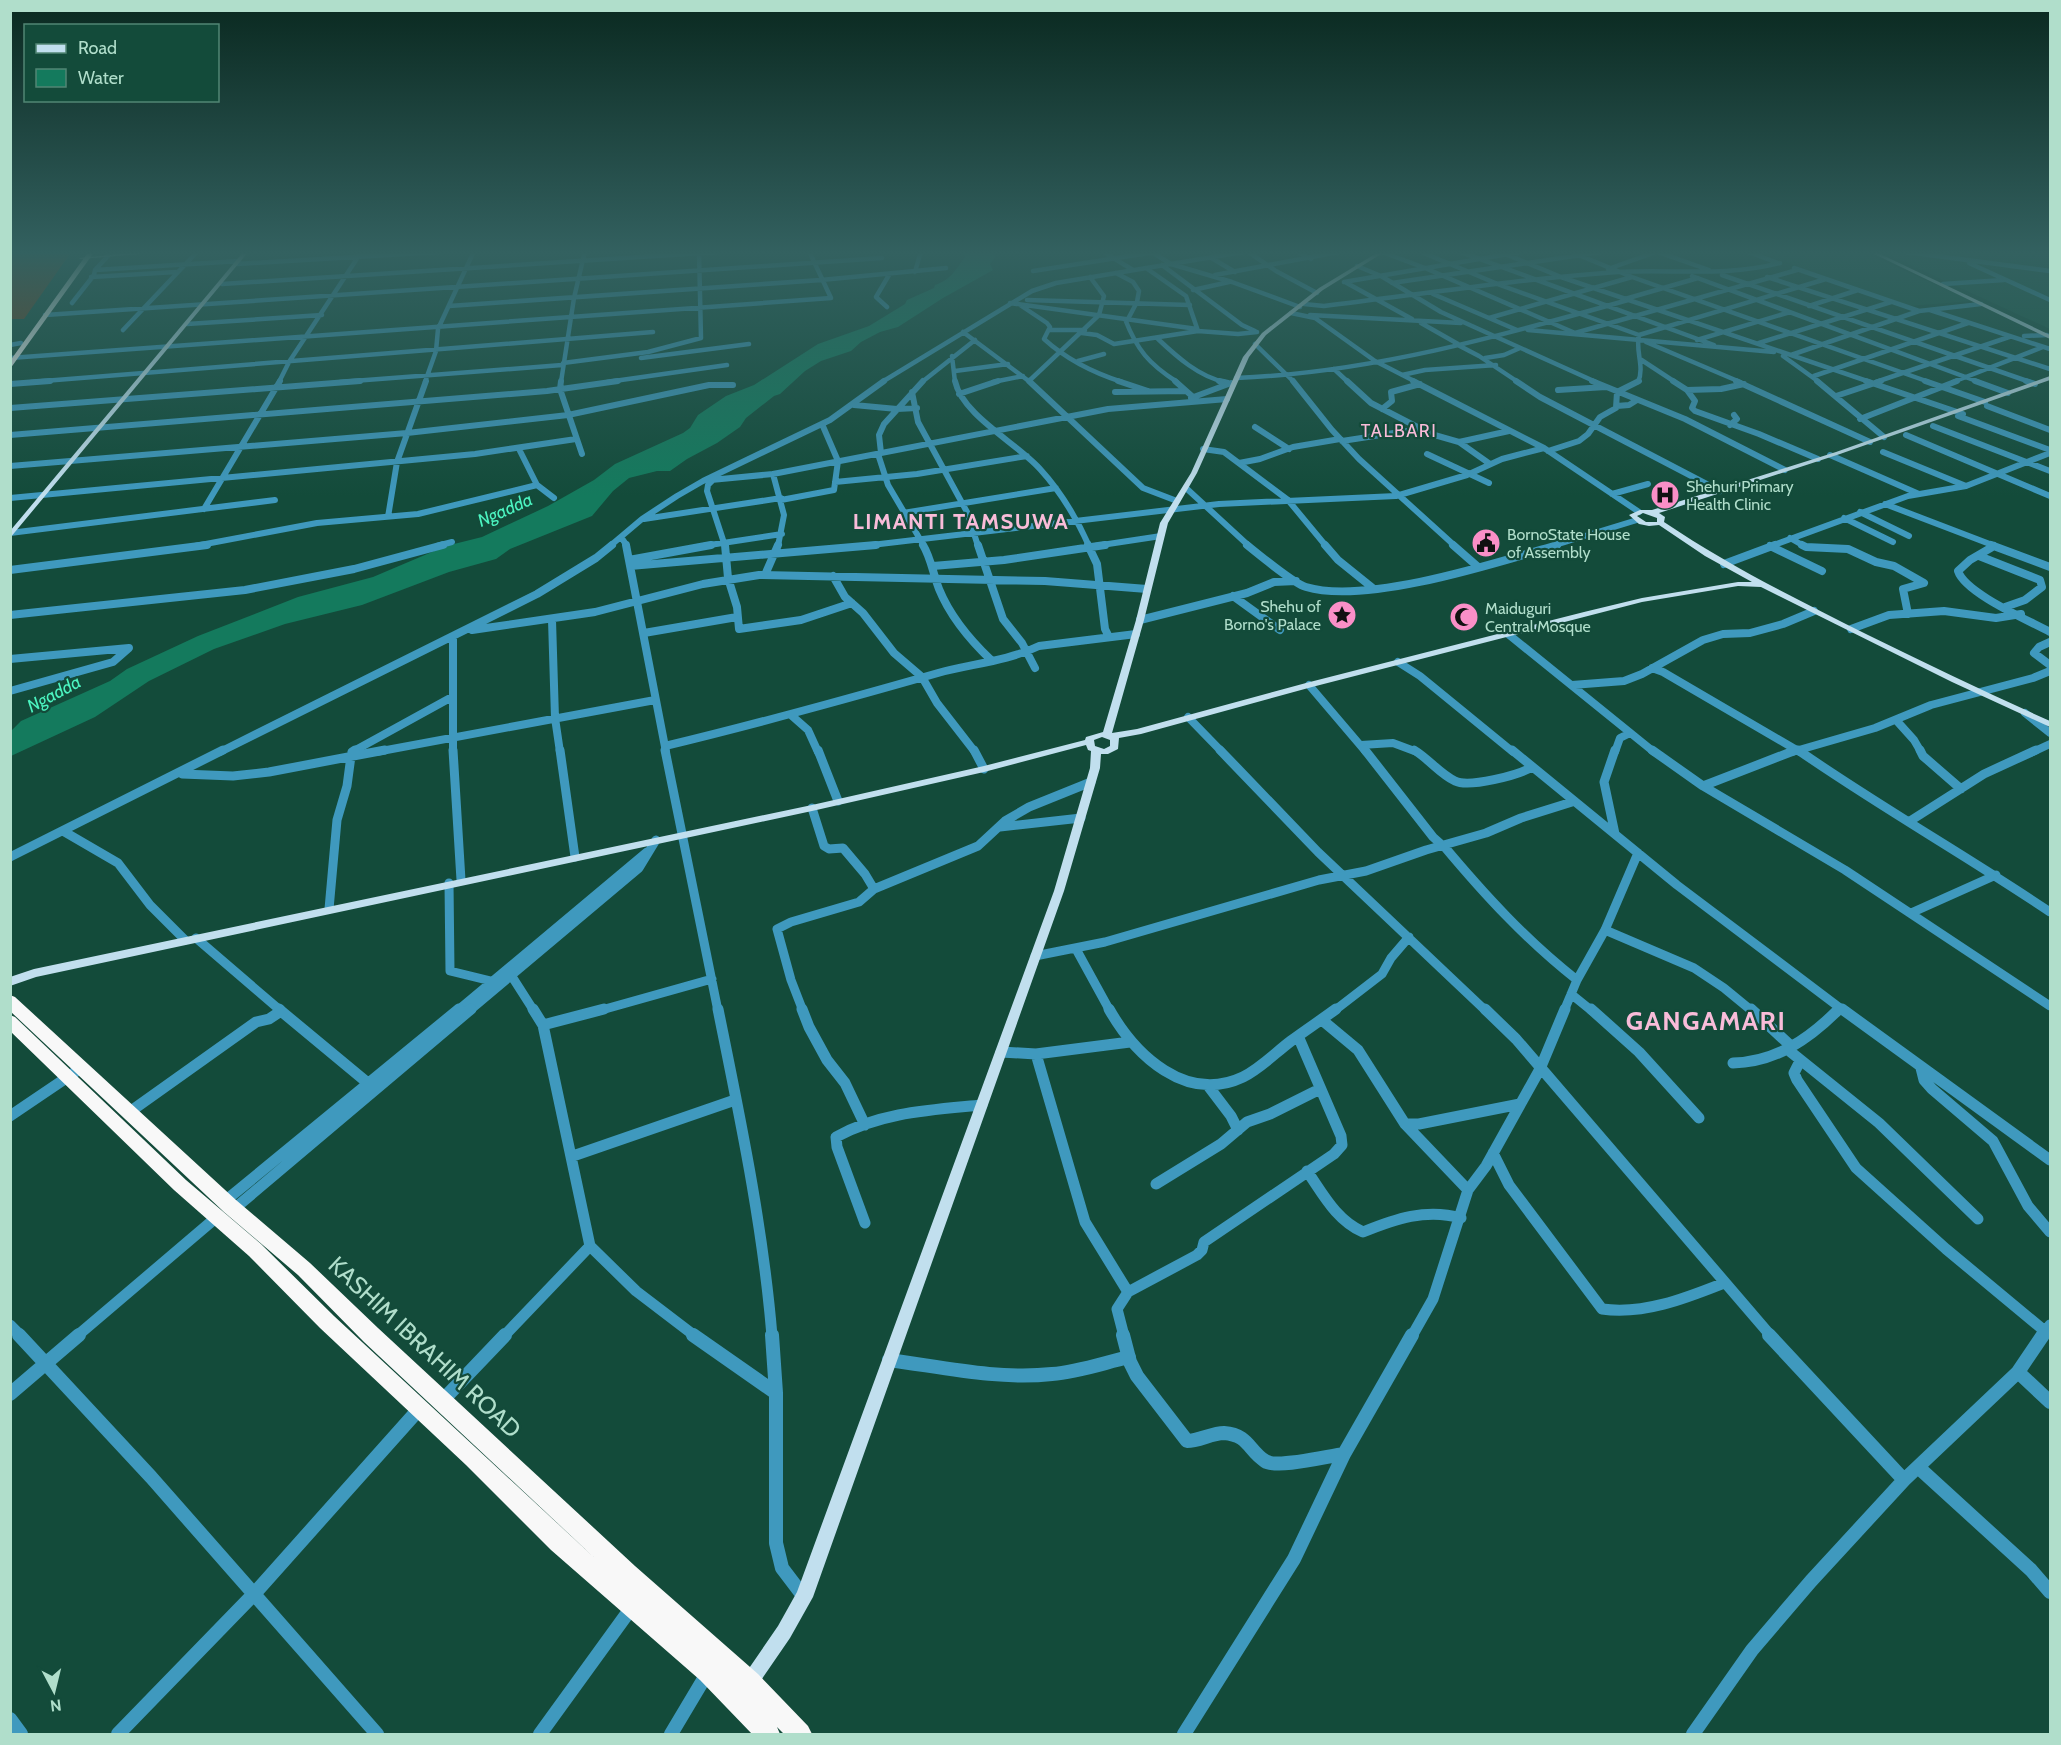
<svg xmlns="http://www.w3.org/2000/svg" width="2061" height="1745" font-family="Cabin,sans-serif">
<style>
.built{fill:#185744}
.green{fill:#743915}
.water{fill:#147a5d}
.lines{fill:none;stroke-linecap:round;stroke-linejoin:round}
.minor-far5{stroke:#3f99be;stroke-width:4.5}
.minor-far4{stroke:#3f99be;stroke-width:6}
.minor-far3{stroke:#3f99be;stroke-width:8}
.minor-far2{stroke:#3f99be;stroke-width:9}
.minor-far1{stroke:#3f99be;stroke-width:11}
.minor{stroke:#3f99be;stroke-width:14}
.major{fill:#c1dfee;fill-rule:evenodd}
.highway{fill:#f8f8f8;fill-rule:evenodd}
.labels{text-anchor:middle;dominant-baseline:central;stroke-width:4.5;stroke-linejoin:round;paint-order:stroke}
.far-poi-label{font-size:16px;fill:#b0decb;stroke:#134b3a;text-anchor:start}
.far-neighbourhood-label{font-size:18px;letter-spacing:1.5px;fill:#f9bcd9;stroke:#134b3a}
.far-water-label{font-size:18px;font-style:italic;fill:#4cf5c1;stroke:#134b3a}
.far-district-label{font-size:22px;font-weight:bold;letter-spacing:1.5px;fill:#f9bcd9;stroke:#134b3a}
.near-street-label{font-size:24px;fill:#b0decb;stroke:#134b3a}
.district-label{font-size:26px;font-weight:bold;letter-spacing:1.5px;fill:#f9bcd9;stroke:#134b3a}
</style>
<rect width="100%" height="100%" fill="#134b3a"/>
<path class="built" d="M 1755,251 L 1861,251 L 1972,301 L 1909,306 Z
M 1880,251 L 2050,251 L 2050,329 Z"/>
<path class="green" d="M 11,251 L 72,251 L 24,319 L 11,319 Z"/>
<path class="water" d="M 963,251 L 993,251 L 996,256 L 990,264 L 993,270 L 943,298 L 898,327 L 880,332 L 861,342 L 851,351 L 821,361 L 805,371 L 780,394 L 774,396 L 746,418 L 740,427 L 717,443 L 687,459 L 670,471 L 657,471 L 629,478 L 613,491 L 592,516 L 510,549 L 496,559 L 449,572 L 362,605 L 285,624 L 214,649 L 149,681 L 95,717 L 11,756 L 11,731 L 21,721 L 110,681 L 127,669 L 198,636 L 298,597 L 373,577 L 446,546 L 482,537 L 548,506 L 594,480 L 615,464 L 683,433 L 690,428 L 698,415 L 726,396 L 754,385 L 818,344 L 869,326 L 905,304 L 907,300 L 934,288 L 935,285 C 951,280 956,269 965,257 Z"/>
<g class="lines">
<path class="minor-far5" d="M 1102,251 L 1133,270
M 1150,251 L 1171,264 L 1232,282 L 1300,307
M 1247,251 L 1276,271 L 1317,293
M 1296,251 L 1311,259
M 1419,251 L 1500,285 L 1639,335 L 1826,279
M 1458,251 L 1714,345
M 1498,251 L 1561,277 L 1870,382
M 1569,251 L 1632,277 L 1929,382
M 1655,251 L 1709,270
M 1746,251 L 1778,263
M 1899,251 L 2050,271
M 1382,252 L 1425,268 L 1575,333 L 1797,270
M 1210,257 L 1235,272
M 1969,263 L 2050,300
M 237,264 L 455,251
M 1162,265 L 1242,325 L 1255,331
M 1357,266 L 1381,276 L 1441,312 L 1596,382
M 1146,268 L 1186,296 L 1198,331
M 1794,268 L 1919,311
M 1608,269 L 1656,252
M 95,270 L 239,261
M 1033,271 L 1155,252
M 915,272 L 921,251
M 1116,273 L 1133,282 L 1139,291 L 1137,302 L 1128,319
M 1215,275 L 1344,251
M 1722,275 L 2030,382
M 1692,276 L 1979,382
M 91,277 L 176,272
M 1767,277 L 2050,369
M 1344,282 L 1526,251
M 1345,282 L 1412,319
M 1392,283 L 1608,251
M 222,284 L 733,251
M 1943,284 L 2004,280
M 1193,290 L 1229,282
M 1433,294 L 1517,330
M 1625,299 L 1698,278
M 1027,300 L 1190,305
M 72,303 L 94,275 L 95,270 L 108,256
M 1010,303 L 1197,329
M 1304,304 L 1324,306 C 1422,294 1519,279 1617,272 C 1673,269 1726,277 1780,263
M 1020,305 L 1047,323 L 1050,327 L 1044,339 C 1066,359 1094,373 1122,382
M 449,306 L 821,280 L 946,268
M 1809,306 L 1858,290
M 887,307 L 876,297 L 889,275
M 1930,310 L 2050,349
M 1291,313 L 1315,318 L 1375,361 L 1416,382
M 45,315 L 882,258
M 1310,315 L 1461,323
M 1489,318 L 1632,277
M 1125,319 C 1137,350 1149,364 1177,382
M 1421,323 L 1458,344
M 187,324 L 322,315
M 123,330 L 198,251
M 1049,330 L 1085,330
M 1528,330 L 1774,352
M 963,332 L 1030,382
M 1082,333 L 1097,335 L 1114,344 L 1198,331 L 1238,334 L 1257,332
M 2024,336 L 2047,335
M 1158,339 C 1176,356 1199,377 1225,382
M 1697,340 L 1790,312
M 1646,342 L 1740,382
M 1759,343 L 1891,302
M 1255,344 L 1294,382
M 1456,344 L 1479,356 L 1518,382
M 10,345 L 21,343
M 1791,355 L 1919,311 L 1981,304
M 952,356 L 955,382
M 1783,356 L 1819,382
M 10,358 L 831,298 L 809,251
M 641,358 L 749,344
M 1485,358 L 1504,355 L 1520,348
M 1640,359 L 1675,382
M 1078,361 L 1104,354
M 563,363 L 648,352 L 701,338 L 699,251
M 1334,369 L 1348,382
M 955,371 L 1008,364
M 1402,375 L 1425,370 L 1496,365
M 1814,376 L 1968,323
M 1236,378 C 1369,373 1501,336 1628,300
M 1029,381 L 1099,315 L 1104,296 L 1090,277
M 31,382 L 653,332
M 279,382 L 289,362 L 362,251
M 340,382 L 562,365
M 425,382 L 436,351 L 438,329 L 474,251
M 561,382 L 574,298 L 585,251
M 607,382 L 727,365
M 882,382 L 1032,291 L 1056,283 L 1249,251
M 922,382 L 975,340
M 993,382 L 1023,376
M 1638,382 C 1645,367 1635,351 1639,335
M 1876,382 L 2009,337
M 1953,382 L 2043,347"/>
<path class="minor-far4" d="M 561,381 L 560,389 L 582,454
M 955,381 C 962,415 1018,444 1040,469 C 1062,493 1076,517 1089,546
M 1029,381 L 1143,488 L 1177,501
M 1118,381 L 1148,391
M 1175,381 L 1193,397
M 1219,381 L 1228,383
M 1293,381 L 1332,430 L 1359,459 L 1455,546
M 1347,381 L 1371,403 L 1431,434 L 1459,442 L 1490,464
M 1413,381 L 1544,448 L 1639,512
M 1516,381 L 1540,397 L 1720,491
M 1592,381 L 1685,419 L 1785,470
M 1673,381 L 1687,390 L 1695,401 L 1692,408 L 1695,411 L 1759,434 L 1818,459
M 1736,381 L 1870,442
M 1817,381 L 1884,437
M 1866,381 L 1963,414
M 1925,381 L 1985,402
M 1975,381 L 2008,393
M 2026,381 L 2035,384
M 10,384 L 50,381
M 1558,390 L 1606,387
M 1687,390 L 1721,389 L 1744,384
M 912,392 L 918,422 L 967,512 L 978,546
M 1115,392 L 1186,391
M 959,394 L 998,381
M 1836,396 L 1881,381
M 1191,398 L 1231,383
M 854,405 L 897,409 L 917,408
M 1617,406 L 1629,405 L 1637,400
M 1987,406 L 2050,430
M 10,408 L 360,381
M 1382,409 L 1392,401 L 1391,392 L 1420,384
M 1958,416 L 2050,450
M 1860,419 L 1957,381
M 1730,425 L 1737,419 L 1734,415
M 1933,426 L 2050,471
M 1255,427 L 1289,449
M 10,435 L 547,391 L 618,381
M 1906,435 L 2050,496
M 1342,441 L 1420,429
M 1459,442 L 1509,431
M 519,449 L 537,485 L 554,498
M 1203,449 L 1224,452 L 1288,500 L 1326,546
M 1548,451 L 1579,441 L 1588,434 L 1600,417 L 1616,408 L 1617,392 L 1639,381
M 1883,452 L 1966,486
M 881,453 L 879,435 L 884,424 L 923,381
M 878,454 L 888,485 L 924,546
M 1427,454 L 1489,483
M 1830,455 L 1919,494
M 1239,463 L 1260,459 L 1293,447 L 1340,439
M 10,466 L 407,433 L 568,415 L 709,385 L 733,385
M 773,474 L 784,515 L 778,546
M 711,480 L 773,474 L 1108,409 L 1227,399
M 713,480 L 708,485 L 707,491 L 725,546
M 835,482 L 917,474 L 1027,456
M 1186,488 L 1249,546
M 1612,494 L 1648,484
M 10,498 L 475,454 L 576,439
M 781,500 L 834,490 L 838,461 L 822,424
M 1885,504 L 1995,546
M 204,509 L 280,381
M 1860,512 L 1909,536
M 903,513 L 1056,488
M 388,517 L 397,462 L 426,381
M 1844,518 L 1893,542
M 644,519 L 781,498
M 10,533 L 275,500
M 621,537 L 627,546
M 1790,538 L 1804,546
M 195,546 L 317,523 L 418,514 L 537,485
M 437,546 L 452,542
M 610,546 L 642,519 L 677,496 L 703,481 L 830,420 L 884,381
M 703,546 L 782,534
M 863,546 L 1219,504 L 1396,496 L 1467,475 L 1502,459 L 1544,448
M 1095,546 L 1161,536
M 1552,546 L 1637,520
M 1771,546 L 1908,496 L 1966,486 L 2050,453"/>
<path class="minor-far3" d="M 626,545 L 666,752
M 725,545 L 728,578 L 737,607 L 739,629 L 801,620 L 852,603
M 923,545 C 931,558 933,574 939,589 C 950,616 970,640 991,660
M 978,545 L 1003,619 L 1022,643 L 1035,668
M 1088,545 L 1097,564 L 1105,629 L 1109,637
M 1247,545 C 1258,554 1295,584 1306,587 C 1366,605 1496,563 1557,545
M 1325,545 L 1338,560 L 1374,589
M 1453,545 L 1477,566
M 1802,545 L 1806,547 L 1848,549 L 1876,562 L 1894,566 L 1924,583 L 1903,589 L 1908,614
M 1991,545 L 2050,567
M 1770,546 L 1822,571
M 1994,546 L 1970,560 L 1958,571 C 1965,593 2028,620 2050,632
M 1979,556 L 2040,580 L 2042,587 L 2025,600 L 2005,607
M 629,560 L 711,545
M 1724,564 L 1775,545
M 630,566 L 876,545
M 933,566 L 1004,560 L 1105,545
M 10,570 L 207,545
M 765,575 L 778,545
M 833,576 L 845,597 L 863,613 L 894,653 L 922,677 L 937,703 L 975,752
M 1233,596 L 1280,630
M 10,615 L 245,590 L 354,569 L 443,545
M 552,620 L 555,718 L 560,752
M 1140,620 L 1247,593 L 1274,582 L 1296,581
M 1851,629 L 1889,615 L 1944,611 L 1996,618 L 2021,614
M 472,630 L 595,612 L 703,584 L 759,575 L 1045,581 L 1147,589
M 644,633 L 737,617
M 1508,634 L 1654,752
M 2050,642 L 2039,647 L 2034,653 L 2050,665
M 10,659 L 129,648 L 113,662 L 10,691
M 1398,662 L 1420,676 L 1513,752
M 1652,668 L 1663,672 L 1800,752
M 1309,685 L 1366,752
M 1572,685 L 1624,681 L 1642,674 L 1703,640 L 1723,634 L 1750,633 L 1783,624 L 1814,611
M 2025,713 L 2050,733
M 791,715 L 808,730 L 818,752
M 1188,717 L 1222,752
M 1896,720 L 1914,740 L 1921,752
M 1361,745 L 1393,743 L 1417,752
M 665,746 C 757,724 847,699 938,673 C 971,664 1008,661 1039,646 L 1136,634
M 220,752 L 537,594 L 596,558 L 612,545
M 352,752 L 452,697
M 376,752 L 655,700
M 453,752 L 453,637
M 1615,752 L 1620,738 L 1630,733
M 1792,752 L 1875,728 L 1931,705 L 2033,678 L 2050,671
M 2033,752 L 2050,744"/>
<path class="minor-far2" d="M 453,750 L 461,880
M 560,750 L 575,857
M 665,750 L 718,1011
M 818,750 L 838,801
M 974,750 L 984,769
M 1220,750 L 1318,852 L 1486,1011
M 1365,750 L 1433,837 L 1442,845
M 1414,750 C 1429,759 1440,774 1455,781 C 1469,788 1519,775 1532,767
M 1512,750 L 1677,885 L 1844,1011
M 1652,750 L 1703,786 L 1845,870 L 2050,1006
M 1798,750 C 1880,807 1967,856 2050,912
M 1920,750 L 1923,756 L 1961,789
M 352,752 L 355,750
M 182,774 L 233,776 L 269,772 L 385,750
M 1703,786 L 1796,750
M 812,808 L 824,846 L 829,849 L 843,848 L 865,874 L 874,889
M 1910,821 L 1984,774 L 2036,750
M 1000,827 L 1081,818
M 63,831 L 118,863 L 150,905 L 185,940
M 1615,834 L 1604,782 L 1615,750
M 1443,845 C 1484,894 1526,940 1577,980
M 10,857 L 223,750
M 449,883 L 450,971 L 491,981
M 329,909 L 337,820 L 347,786 L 351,756
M 1911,913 L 1996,875
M 1605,930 L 1694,968 L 1724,988 L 1752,1011
M 196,938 L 281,1011
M 1076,949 L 1110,1011
M 1035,956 L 1105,942 L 1319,880 L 1366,871 L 1426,850 L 1486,833 L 1521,818 L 1572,802
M 511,975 L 534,1011
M 1571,994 L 1592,1011
M 457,1011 L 647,852
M 469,1011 L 639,868 L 656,840
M 598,1011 L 712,979
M 803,1011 L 791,980 L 777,929 L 791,922 L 859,902 L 874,889 L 978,846 L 1005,821 L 1029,807 L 1091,782
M 1334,1011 L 1382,974 L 1391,958 L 1409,937
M 1564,1011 L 1577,980 L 1605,930 L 1638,853
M 1837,1011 L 1840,1008"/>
<path class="minor-far1" d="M 533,1009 L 543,1025 L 590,1246 L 636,1291 L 695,1336
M 718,1009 C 740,1118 763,1226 772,1336
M 802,1009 L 809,1027 L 827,1060 L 845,1083 L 865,1125
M 1109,1009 C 1135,1055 1186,1104 1243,1077 C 1261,1068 1275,1053 1291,1041 C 1306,1030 1321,1020 1336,1009
M 1485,1009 L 1516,1039 L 1771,1336
M 1591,1009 L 1639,1052 L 1699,1118
M 1751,1009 L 1792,1047
M 1842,1009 L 2050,1160
M 281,1011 L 369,1084
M 1322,1020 L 1358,1050 L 1405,1124 L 1468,1190
M 543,1025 L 604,1009
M 1787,1049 L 1879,1123 L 1978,1219
M 1001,1052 L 1036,1054 L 1130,1042
M 1036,1054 L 1085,1222 L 1128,1292
M 1800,1061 L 1794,1073 L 1797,1080 L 1856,1168 L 1946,1249 L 2046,1332
M 1733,1063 C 1776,1062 1809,1039 1839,1009
M 1921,1068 L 1924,1080 L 1932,1089 L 1993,1141 L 2028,1206 L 2050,1232
M 1209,1087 L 1231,1116 L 1238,1130
M 131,1111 L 256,1022 L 269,1019 L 281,1011 L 279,1009
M 10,1116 L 81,1068
M 1405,1124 L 1419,1124 L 1520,1104
M 1493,1153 L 1509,1185 L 1602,1309 C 1644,1315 1686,1298 1724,1283
M 573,1156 L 735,1100
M 1307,1171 C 1323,1194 1336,1220 1363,1232 C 1395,1219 1426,1208 1461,1218
M 1156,1184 L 1221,1144 L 1247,1122 L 1270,1114 L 1320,1089
M 225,1201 L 459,1009
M 234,1209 L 471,1009
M 865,1223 L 837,1147 L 836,1137 C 881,1112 931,1110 982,1105
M 10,1325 L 21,1336
M 77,1336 L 218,1216
M 504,1336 L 590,1246
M 1124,1336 L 1117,1309 L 1128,1292 L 1197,1255 L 1202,1250 L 1204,1242 L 1334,1154 L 1342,1145 L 1341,1136 L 1298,1036
M 1412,1336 L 1433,1299 L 1468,1190 L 1486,1166 L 1540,1069 L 1565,1009
M 2042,1336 L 2050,1325"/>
<path class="minor" d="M 19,1335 L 151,1477 L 377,1734
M 693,1335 L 776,1393
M 772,1335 L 776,1393 L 776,1543 L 782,1568 L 804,1597
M 1123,1335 L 1130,1362 L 1137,1376 L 1187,1441 C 1199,1441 1212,1433 1224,1433 C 1249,1435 1248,1450 1265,1461 C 1277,1469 1328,1456 1344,1454
M 1769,1335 L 1904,1480
M 889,1360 C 942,1367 998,1380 1052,1374 C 1078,1372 1103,1363 1129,1357
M 2018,1372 L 2050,1402
M 10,1394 L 79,1335
M 443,1400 L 505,1335
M 1918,1467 L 2031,1570 L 2050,1592
M 10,1719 L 21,1734
M 118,1734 L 254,1594 L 420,1408
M 540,1734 L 632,1607
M 671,1734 L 708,1672
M 1184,1734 L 1294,1559 L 1344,1454 L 1412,1335
M 1693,1734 L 1752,1650 L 1811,1581 L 1904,1480 L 2018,1372 L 2043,1335"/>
<path class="major" d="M 151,251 L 175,251 L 81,259 L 79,258 Z
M 244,251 L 249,251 L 10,538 L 10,531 Z
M 1380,251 L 1386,251 L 1323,290 L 1266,335 L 1249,357 L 1197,473 L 1168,523 L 1144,620 L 1112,733 L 1137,729 L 1306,683 L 1584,612 L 1642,598 L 1738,582 L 1752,582 L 1705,556 L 1659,525 L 1649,526 L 1639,524 L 1629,515 L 1640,510 L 1652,510 L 1836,452 L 2050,376 L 2050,380 L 1840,454 L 1659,513 L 1665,517 L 1664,522 C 1729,566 1798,600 1868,635 C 1929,665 1989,694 2050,721 L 2050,727 L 1952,682 L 1761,587 L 1738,586 L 1642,602 L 1312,687 L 1141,734 L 1119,738 L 1118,749 L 1108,754 L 1101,754 L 1100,768 L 1064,891 L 813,1597 L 790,1638 L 755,1689 L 749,1692 L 743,1689 L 740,1683 L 743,1677 L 778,1626 L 797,1592 L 1054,891 L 1090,768 L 1091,751 L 1088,750 L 1086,745 L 984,772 L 812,811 L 36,977 L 10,986 L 10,977 L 34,969 L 812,805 L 984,766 L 1085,740 L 1086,737 L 1103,732 L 1136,620 L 1160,523 L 1191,473 L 1243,357 L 1262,333 L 1319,288 ZM 1643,513 L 1657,518 L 1657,522 L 1646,522 L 1637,516 ZM 1102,737 L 1110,740 L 1110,746 L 1104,749 L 1095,746 L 1094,740 Z
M 1868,251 L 1874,251 L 2050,335 L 2050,339 Z"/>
<path class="highway" d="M 89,251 L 95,251 L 10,369 L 10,361 Z
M 10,995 L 15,997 L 236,1200 L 310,1263 L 378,1328 L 635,1566 L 758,1674 L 808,1726 L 812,1734 L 784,1734 L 777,1727 L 780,1734 L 752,1734 L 700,1680 L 551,1550 L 466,1465 L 320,1328 L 249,1256 L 174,1190 L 10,1031 L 10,1015 L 15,1017 L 186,1180 L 261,1244 L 334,1316 L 599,1562 L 364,1342 L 298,1275 L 224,1212 L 10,1011 Z"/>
</g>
<linearGradient id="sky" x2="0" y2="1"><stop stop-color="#0a2920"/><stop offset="0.51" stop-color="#336160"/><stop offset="1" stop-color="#336160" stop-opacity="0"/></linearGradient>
<rect width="2061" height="496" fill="url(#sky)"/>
<defs>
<g id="hospital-disc" transform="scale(1.5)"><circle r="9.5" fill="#fa8fc7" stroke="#134b3a"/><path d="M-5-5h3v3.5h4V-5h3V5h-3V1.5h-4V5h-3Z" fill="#111"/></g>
<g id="civic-disc" transform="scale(1.5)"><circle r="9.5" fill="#fa8fc7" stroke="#134b3a"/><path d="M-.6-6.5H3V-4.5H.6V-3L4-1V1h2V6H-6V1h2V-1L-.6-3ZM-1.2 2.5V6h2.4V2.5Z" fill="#111"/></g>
<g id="sight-disc" transform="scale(1.5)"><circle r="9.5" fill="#fa8fc7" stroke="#134b3a"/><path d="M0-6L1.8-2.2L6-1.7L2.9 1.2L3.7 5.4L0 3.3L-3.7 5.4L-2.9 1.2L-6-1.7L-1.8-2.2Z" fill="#111"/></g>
<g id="mosque-disc" transform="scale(1.5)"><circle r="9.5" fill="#fa8fc7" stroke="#134b3a"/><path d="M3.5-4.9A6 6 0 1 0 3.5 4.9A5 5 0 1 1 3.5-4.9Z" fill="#111"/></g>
</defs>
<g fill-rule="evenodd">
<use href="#hospital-disc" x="1665" y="495"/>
<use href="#civic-disc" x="1486" y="543"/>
<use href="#sight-disc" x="1342" y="615"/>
<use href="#mosque-disc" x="1464" y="617"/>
</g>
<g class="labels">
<g class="far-poi-label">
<text x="1686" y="486">Shehuri Primary<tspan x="1686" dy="18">Health Clinic</tspan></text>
<text x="1507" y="534">BornoState House<tspan x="1507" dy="18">of Assembly</tspan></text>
<text x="1321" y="606" text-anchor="end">Shehu of<tspan x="1321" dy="18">Borno's Palace</tspan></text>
<text x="1485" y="608">Maiduguri<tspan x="1485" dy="18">Central Mosque</tspan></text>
</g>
<g class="far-neighbourhood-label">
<text x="1399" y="431">TALBARI</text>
</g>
<g class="far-water-label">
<text transform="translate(505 510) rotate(-24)">Ngadda</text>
<text transform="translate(54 694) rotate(-28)">Ngadda</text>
</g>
<g class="far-district-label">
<text x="961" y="521">LIMANTI TAMSUWA</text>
</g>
<g class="near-street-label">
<text transform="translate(425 1347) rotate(43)">KASHIM IBRAHIM ROAD</text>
</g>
<g class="district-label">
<text x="1706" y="1021">GANGAMARI</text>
</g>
</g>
<rect width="2061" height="1745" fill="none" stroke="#b0decb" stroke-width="24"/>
<rect x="24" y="24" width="195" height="78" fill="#134b3a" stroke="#528674" stroke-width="1.5"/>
<rect x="36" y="44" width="30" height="9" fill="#c1dfee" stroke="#528674" stroke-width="1.5"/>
<text x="78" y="54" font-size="18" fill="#b0decb">Road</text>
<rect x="36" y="69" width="30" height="18" fill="#147a5d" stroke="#528674" stroke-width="1.5"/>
<text x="78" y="84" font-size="18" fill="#b0decb">Water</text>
<g transform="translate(54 1691) rotate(173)" stroke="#134b3a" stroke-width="4.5" paint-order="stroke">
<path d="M0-4.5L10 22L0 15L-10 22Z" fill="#b0decb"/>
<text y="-9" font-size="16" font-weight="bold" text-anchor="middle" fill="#b0decb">N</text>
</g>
</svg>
